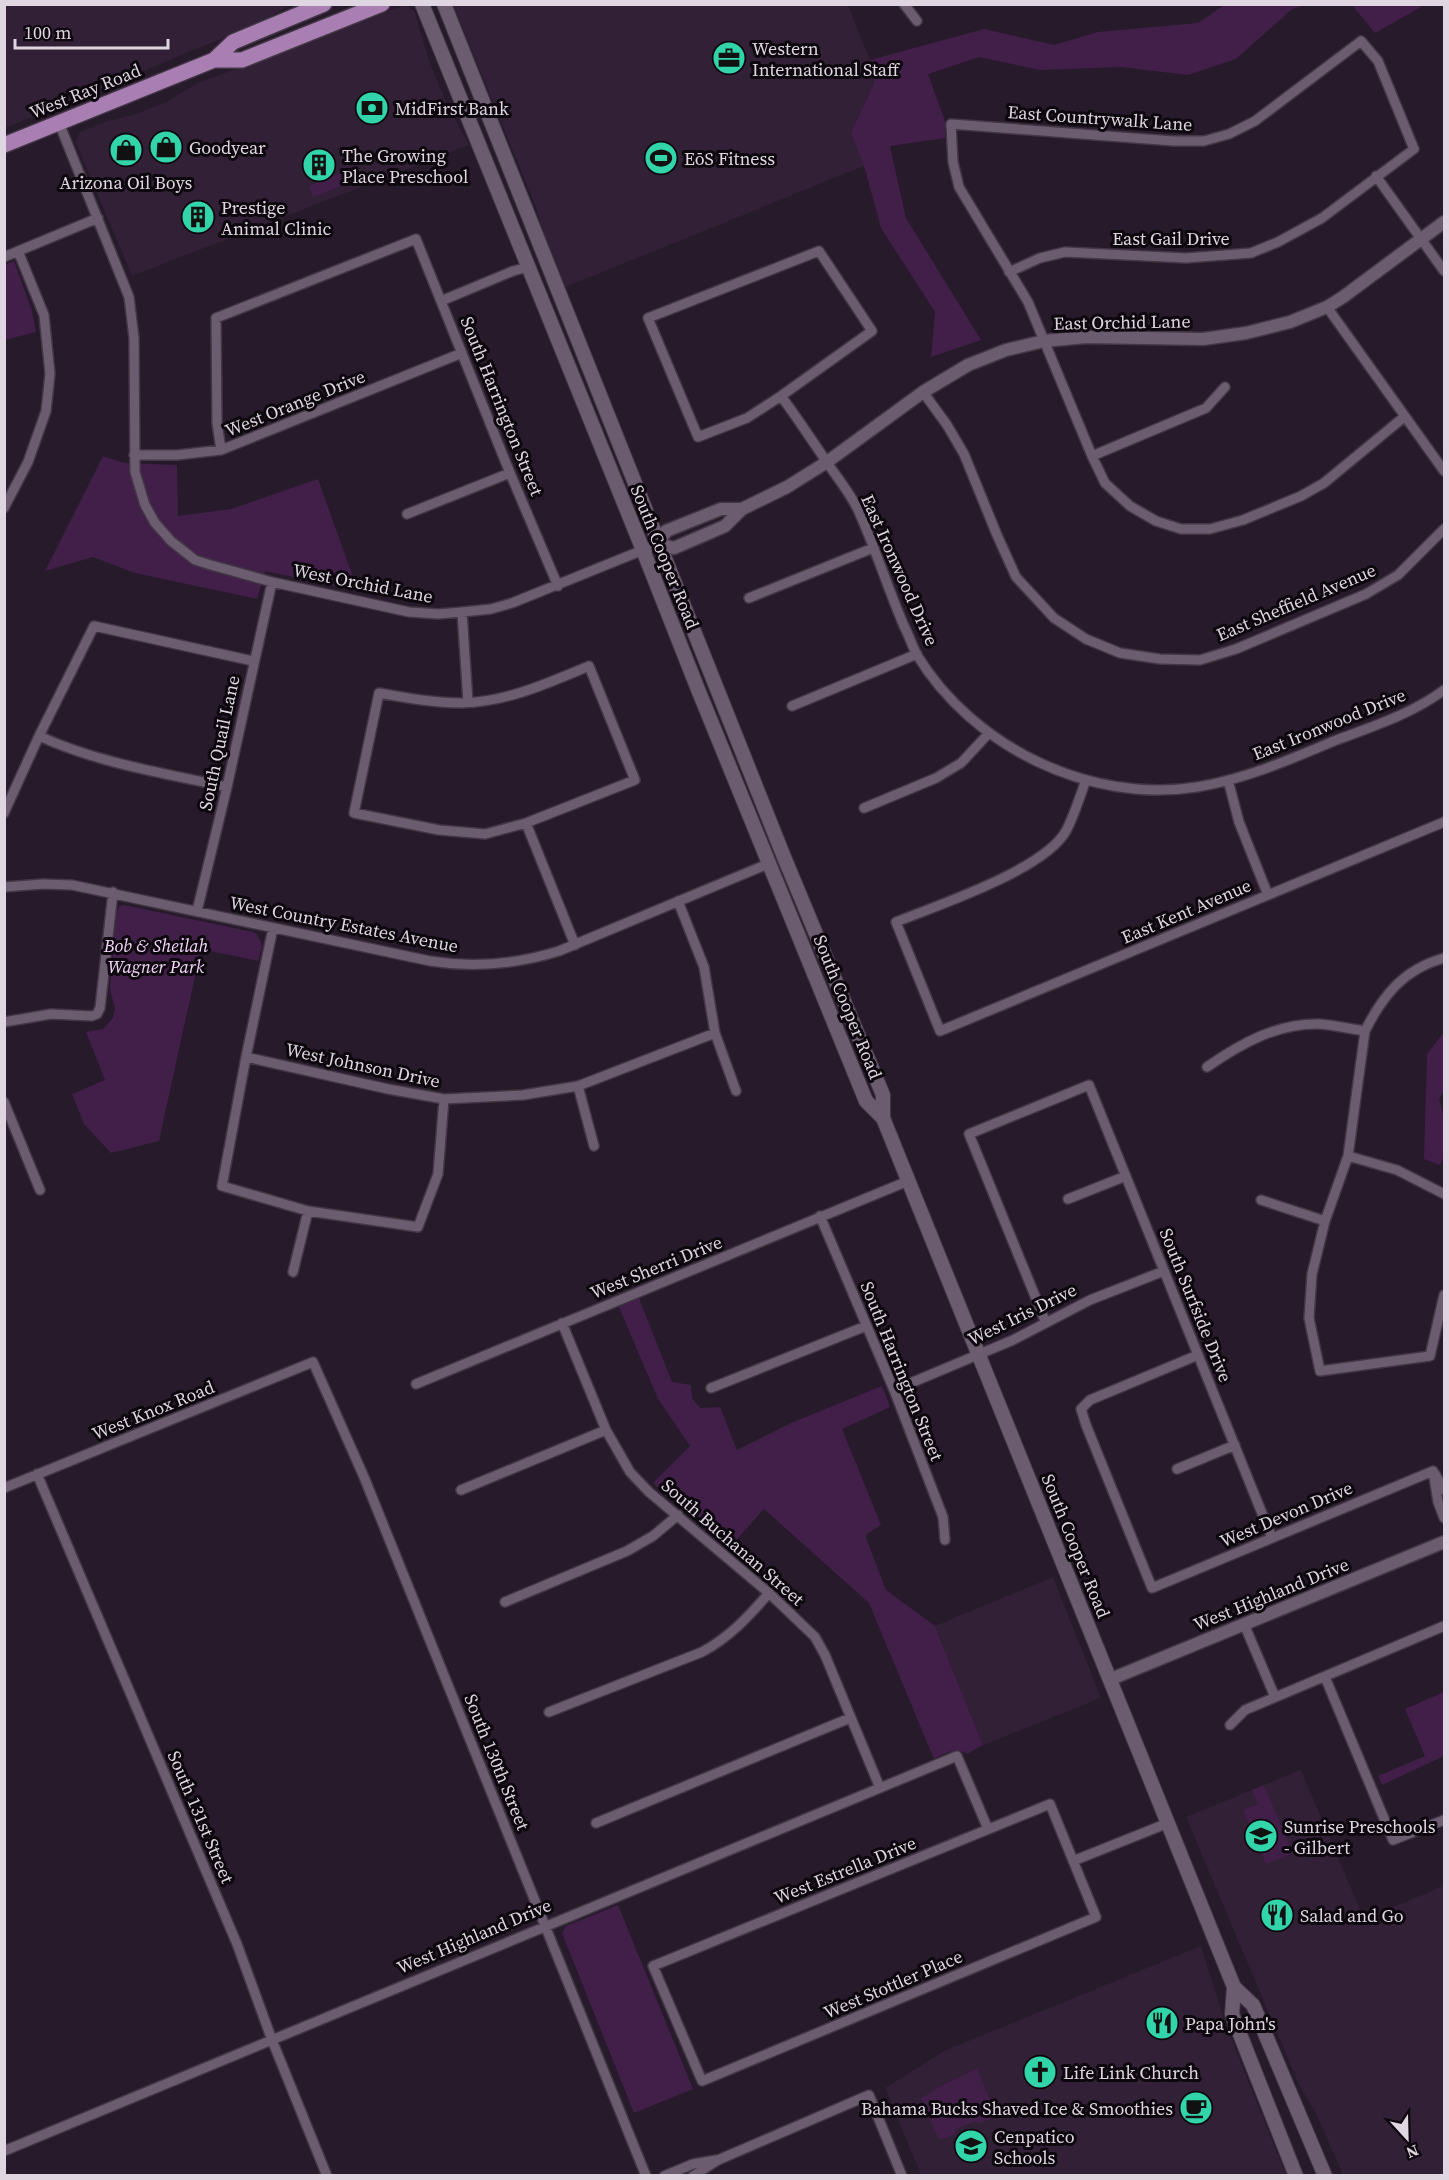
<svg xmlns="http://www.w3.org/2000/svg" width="1449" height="2180" font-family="'Source Serif 4',serif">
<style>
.built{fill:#322036}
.green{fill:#411f49}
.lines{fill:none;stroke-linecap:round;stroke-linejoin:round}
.minor-casing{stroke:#423745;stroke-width:12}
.tertiary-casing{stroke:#423745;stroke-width:15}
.secondary-casing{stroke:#423745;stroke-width:16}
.primary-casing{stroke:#423745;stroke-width:18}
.minor{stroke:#6c5c70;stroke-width:9}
.tertiary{stroke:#6c5c70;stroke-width:12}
.secondary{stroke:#6c5c70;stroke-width:14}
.primary{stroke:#a97eb3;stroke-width:15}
.labels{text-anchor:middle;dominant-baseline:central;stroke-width:6;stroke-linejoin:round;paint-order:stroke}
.poi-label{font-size:18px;fill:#dfd6e2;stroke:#0d070e;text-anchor:start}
.street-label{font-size:18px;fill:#dfd6e2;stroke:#0d070e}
.park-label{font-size:18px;font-style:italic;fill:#f3d6fa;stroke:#0d070e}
</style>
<rect width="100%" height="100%" fill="#271a2b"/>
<path class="built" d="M 5,5 L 291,5 L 250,27 L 5,128 Z
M 453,5 L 848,5 L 870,60 L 874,83 L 851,133 L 864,166 L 563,288 L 543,241 L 538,212 Z
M 402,6 L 407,6 L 415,12 L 429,61 L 446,102 L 469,145 L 132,276 L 78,148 L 76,142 L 80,132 L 101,123 L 136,114 L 166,102 L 196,84 Z
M 1053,1577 L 1101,1698 L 983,1745 L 935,1626 Z
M 1301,1770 L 1364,1919 L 1444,1886 L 1444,2175 L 1343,2175 L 1315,2111 L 1300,2087 L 1186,1817 Z
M 1201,1946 L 1226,2025 L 1286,2175 L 921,2175 L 885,2088 L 944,2051 Z"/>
<path class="green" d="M 1226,4 L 1305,5 L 1292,9 L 1236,59 L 1188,75 L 1121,67 L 1040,70 L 979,57 L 928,74 L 945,121 L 945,138 L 890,146 L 906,218 L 981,340 L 931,357 L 935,312 L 881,228 L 864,166 L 851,133 L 874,83 L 870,60 L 984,29 L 1054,45 L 1098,32 L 1198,23 Z
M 1420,5 L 1421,7 L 1375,33 L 1352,5 Z
M 341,173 L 345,184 L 313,197 L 309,186 Z
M 14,261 L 32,311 L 36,332 L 5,340 L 5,265 Z
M 103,456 L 124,463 L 177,465 L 178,516 L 231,509 L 318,479 L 358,591 L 265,571 L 257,599 L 135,573 L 93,557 L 45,571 Z
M 124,905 L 253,932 L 257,934 L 262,945 L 258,961 L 201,949 L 159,1141 L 111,1153 L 84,1124 L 72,1094 L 105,1080 L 86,1032 L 103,1029 L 113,1018 L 115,1008 L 110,990 L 116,913 L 120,906 Z
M 1444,1032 L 1444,1091 L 1439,1099 C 1445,1115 1449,1151 1440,1165 L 1424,1159 L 1427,1054 Z
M 639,1298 L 672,1382 L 691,1385 L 692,1398 L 700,1408 L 720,1407 L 737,1450 L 791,1423 L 882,1386 L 890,1407 L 842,1429 L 881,1525 L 867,1534 L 866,1538 L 886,1590 L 935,1626 L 983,1745 L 967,1754 C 956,1746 945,1754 934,1759 L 869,1603 L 764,1509 L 728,1549 L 653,1483 L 690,1446 L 658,1399 L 619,1307 Z
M 1444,1692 L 1444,1756 L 1382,1785 L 1378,1776 L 1425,1756 L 1405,1709 Z
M 1264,1785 L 1293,1853 L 1266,1864 L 1243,1810 L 1258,1804 L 1252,1790 Z
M 618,1905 L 693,2089 L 634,2113 L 562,1933 L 566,1926 Z
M 977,2069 L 997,2116 L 978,2124 L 976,2121 L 955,2130 L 956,2134 L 939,2140 L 921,2098 L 949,2082 Z"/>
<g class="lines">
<g class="minor-casing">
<path id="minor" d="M 904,4 L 917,21
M 59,123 L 129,297 L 134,338 L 135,472 L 145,505 L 155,523 L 171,541 L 195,560 L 211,565 L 272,582 L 409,612 L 438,614 L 462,612 L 491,609 L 512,603 L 643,550
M 1376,176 L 1444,271
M 819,251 L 872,331 L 781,396 L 747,418 L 698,437 L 648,318 Z
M 4,257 L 98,218
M 1009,272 L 1040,258 L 1065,252 L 1186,258 L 1251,253 L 1278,242 L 1322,218 L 1414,149 L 1378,61 L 1361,41 L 1255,121 L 1229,134 L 1204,141 L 1173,141 L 951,124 L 953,162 L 959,187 L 1028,302 L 1092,456 L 1105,483 L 1130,506 L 1156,521 L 1181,529 L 1210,529 L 1243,520 L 1301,496 L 1324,483 L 1404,417
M 441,301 L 513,271 L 528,267
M 1327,307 L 1444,471
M 923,392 L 947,425 L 964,454 L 997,535 L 1016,577 L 1054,618 L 1086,639 L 1120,653 L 1160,659 L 1200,660 L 1236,649 L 1366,594 L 1398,575 L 1444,529
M 781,396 C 798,419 814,443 830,467 C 840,481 852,496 859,512 C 876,550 888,589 904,626 C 909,635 912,646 917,655 C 973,747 1090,804 1197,787 C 1245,779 1289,760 1334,741 C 1371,727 1412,714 1444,690
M 221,450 L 217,423 L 216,318 L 416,239 L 510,473 L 558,586
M 134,455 L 177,455 L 221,450 L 462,353
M 1092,456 L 1206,408 L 1225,387
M 4,508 L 28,462 L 46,411 L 50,374 L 44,315 L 18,251
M 407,514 L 510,473
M 749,598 L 873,548
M 462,612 L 468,702
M 589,666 L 635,780 L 526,823 L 485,834 L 439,830 L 354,813 L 379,693 C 407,698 434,703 462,703 C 507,702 548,683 589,666 Z
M 792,706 L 917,654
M 39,736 C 98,763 163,773 227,787
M 1086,780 C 1080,796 1074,816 1066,831 C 1044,870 938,905 896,922 L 940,1031 L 1444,822
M 1228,780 L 1239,822 L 1268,895
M 864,808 L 936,778 L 961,763 L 989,733
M 4,813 L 39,736 L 94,626 L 253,661
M 526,823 L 575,945
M 4,887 L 43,884 L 72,885 L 430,961 C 473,968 517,964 559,951 L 770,863
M 678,901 L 704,967 L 715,1033 L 736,1091
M 197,911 L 227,787 L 272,582
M 273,928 L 246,1057 L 222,1186 L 308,1211 L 418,1227 L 438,1174 L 444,1099
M 4,1022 L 51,1014 L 92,1016 L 97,1014 L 100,1008 L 113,892
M 1365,1031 L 1348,1156 L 1325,1221 L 1312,1274 L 1309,1318 L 1320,1371 L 1430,1356 L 1444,1295
M 246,1057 L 388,1089 L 444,1099 L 523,1095 L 578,1086 L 715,1033
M 1207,1067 C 1240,1044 1277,1023 1319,1024 C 1334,1025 1350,1029 1365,1031 C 1383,995 1404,969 1444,958
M 578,1086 L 594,1146
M 4,1102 L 40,1190
M 1348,1156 L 1397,1170 L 1444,1194
M 1068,1199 L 1126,1176
M 1261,1200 L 1325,1221
M 820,1216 L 894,1390 L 943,1517 L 945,1540
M 293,1272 L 308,1211
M 562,1323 L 606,1430 L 630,1472 L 649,1492 L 769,1593 L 815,1637 L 825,1655 L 880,1788
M 1046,1323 L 969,1134 L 1089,1085 L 1272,1538
M 1198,1355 L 1090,1400 L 1081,1409 L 1086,1425 L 1152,1588 L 1433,1471
M 416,1384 L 908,1181
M 711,1388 L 866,1326
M 894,1390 L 1013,1340 L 1090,1300 L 1164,1271
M 1177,1469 L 1235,1445
M 1433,1471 L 1438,1502 L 1444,1518
M 37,1474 L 237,1944 L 272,2040 L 327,2176
M 1435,1474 L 1444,1490
M 4,1488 L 313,1362 L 364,1477 L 646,2176
M 461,1490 L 606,1430
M 505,1602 L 627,1551 L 653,1536 L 678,1515
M 1244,1624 L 1275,1697
M 1325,1677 L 1393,1840 L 1444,1820
M 549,1712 L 702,1652 C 730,1637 749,1616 769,1593
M 1230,1725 L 1245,1710 L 1444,1626
M 1050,1804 L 1096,1917 L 702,2081 L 653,1966 Z
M 596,1823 L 850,1718
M 1073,1861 L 1168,1823
M 4,2151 L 957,1756 L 988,1829
M 664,2176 L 693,2164 L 716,2160
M 693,2176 L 718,2160 L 869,2095 L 902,2176"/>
</g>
<g class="tertiary-casing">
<path id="tertiary" d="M 658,544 L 674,548 L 725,526 L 742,509 L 787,487 L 827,462 L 923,392 L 968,365 L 1006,350 L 1044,341 L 1086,337 L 1203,339 L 1246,333 L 1290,322 L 1327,307 L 1343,297 L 1444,222
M 653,546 L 658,544 L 666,531 L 721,509 L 742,509
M 1111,1679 L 1444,1542"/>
</g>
<g class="secondary-casing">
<path id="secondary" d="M 422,4 L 643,550 L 697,687 L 866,1101 L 883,1118
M 444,4 L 784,857 L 883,1095 L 883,1118 L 1234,1987 L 1253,2005 L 1325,2176
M 1234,1987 L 1232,2014 L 1296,2176"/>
</g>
<g class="primary-casing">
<path id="primary" d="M 214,60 L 242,60 L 382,4
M 4,145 L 214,60 L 233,42 L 324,4"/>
</g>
<use href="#minor" class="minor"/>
<use href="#tertiary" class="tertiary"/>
<use href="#secondary" class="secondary"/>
<use href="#primary" class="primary"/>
</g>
<defs>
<g id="office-disc" transform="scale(1.725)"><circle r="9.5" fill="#32d4a9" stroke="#0d070e"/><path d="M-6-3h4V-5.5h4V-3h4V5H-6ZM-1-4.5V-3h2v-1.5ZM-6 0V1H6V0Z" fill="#111"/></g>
<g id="bank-disc" transform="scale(1.725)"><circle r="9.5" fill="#32d4a9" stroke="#0d070e"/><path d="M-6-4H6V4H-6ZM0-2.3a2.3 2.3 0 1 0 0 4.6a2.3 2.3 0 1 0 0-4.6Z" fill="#111"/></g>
<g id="shop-disc" transform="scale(1.725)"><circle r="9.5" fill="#32d4a9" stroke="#0d070e"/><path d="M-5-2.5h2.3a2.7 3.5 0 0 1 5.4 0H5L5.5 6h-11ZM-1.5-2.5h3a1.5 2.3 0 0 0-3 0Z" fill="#111"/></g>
<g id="stadium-disc" transform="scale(1.725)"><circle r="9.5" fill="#32d4a9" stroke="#0d070e"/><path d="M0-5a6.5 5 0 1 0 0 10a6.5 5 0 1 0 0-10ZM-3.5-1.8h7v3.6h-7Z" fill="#111"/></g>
<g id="building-disc" transform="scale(1.725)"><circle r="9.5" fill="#32d4a9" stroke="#0d070e"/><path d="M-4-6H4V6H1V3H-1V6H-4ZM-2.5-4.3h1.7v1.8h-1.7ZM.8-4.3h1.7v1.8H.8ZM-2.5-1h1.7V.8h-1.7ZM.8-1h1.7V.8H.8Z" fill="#111"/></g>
<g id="school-disc" transform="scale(1.725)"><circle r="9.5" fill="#32d4a9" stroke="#0d070e"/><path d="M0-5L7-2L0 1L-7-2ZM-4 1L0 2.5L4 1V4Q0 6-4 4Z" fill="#111"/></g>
<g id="restaurant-disc" transform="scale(1.725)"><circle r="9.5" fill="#32d4a9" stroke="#0d070e"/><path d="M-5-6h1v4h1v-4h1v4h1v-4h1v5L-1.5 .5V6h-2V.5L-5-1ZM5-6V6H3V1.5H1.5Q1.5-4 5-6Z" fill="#111"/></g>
<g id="church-disc" transform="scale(1.725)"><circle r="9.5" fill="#32d4a9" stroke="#0d070e"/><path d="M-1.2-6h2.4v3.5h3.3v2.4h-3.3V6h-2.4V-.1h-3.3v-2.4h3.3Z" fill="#111"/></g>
<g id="cafe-disc" transform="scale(1.725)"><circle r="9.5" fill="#32d4a9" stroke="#0d070e"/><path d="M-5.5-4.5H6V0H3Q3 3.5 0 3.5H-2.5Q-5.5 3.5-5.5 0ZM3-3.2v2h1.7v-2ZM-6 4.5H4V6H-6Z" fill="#111"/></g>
</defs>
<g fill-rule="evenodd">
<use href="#office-disc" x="729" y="58"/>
<use href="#bank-disc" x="372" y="108"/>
<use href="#shop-disc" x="166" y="147"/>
<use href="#shop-disc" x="126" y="150"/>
<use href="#stadium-disc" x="661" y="158"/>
<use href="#building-disc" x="319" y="165"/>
<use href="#building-disc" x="198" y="217"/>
<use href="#school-disc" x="1261" y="1836"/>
<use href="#restaurant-disc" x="1277" y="1915"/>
<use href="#restaurant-disc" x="1162" y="2023"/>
<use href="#church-disc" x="1040" y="2072"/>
<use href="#cafe-disc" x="1196" y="2108"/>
<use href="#school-disc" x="971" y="2146"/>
</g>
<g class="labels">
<g class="poi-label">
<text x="752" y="48">Western<tspan x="752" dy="21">International Staff</tspan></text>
<text x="395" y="108">MidFirst Bank</text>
<text x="189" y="147">Goodyear</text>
<text x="342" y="155">The Growing<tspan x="342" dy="21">Place Preschool</tspan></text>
<text x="684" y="158">EōS Fitness</text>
<text x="126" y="182" text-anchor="middle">Arizona Oil Boys</text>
<text x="221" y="207">Prestige<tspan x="221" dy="21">Animal Clinic</tspan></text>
<text x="1284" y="1826">Sunrise Preschools<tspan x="1284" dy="21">- Gilbert</tspan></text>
<text x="1300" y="1915">Salad and Go</text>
<text x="1185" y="2023">Papa John's</text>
<text x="1063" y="2072">Life Link Church</text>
<text x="1173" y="2108" text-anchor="end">Bahama Bucks Shaved Ice &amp; Smoothies</text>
<text x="994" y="2136">Cenpatico<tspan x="994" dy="21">Schools</tspan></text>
</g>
<g class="street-label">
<text transform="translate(85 91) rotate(-22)">West Ray Road</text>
<text transform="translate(1100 118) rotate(4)">East Countrywalk Lane</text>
<text x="1171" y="238">East Gail Drive</text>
<text transform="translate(1122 322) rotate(-1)">East Orchid Lane</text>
<text transform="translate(295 403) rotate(-22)">West Orange Drive</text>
<text transform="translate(502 406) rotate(68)">South Harrington Street</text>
<text transform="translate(665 557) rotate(68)">South Cooper Road</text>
<text transform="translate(900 570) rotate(66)">East Ironwood Drive</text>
<text transform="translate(363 583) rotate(11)">West Orchid Lane</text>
<text transform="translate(1296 602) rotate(-23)">East Sheffield Avenue</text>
<text transform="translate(1329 724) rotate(-22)">East Ironwood Drive</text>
<text transform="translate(219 743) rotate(-78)">South Quail Lane</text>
<text transform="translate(1186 911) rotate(-23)">East Kent Avenue</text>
<text transform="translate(344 924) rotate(11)">West Country Estates Avenue</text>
<text transform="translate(848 1007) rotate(68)">South Cooper Road</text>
<text transform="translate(363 1065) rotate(12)">West Johnson Drive</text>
<text transform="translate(656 1267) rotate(-22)">West Sherri Drive</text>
<text transform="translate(1196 1305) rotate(68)">South Surfside Drive</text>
<text transform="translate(1022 1314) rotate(-26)">West Iris Drive</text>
<text transform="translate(902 1371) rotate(68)">South Harrington Street</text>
<text transform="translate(153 1410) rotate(-22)">West Knox Road</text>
<text transform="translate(1286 1514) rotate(-23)">West Devon Drive</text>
<text transform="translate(733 1542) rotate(41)">South Buchanan Street</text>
<text transform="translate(1076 1546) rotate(68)">South Cooper Road</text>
<text transform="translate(1271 1594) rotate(-22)">West Highland Drive</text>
<text transform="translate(497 1762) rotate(68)">South 130th Street</text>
<text transform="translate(201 1817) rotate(67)">South 131st Street</text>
<text transform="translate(845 1870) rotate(-22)">West Estrella Drive</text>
<text transform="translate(474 1936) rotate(-23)">West Highland Drive</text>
<text transform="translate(893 1984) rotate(-23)">West Stottler Place</text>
</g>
<g class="park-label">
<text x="156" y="945">Bob &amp; Sheilah<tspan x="156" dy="21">Wagner Park</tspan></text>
</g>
</g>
<rect width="1449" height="2180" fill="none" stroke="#dfd6e2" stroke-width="12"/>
<g transform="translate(1407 2138) rotate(158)" stroke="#0d070e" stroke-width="4.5" paint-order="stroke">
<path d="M0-4.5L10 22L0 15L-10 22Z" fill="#dfd6e2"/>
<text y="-9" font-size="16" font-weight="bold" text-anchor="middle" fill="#dfd6e2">N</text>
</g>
<path d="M15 39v9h153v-9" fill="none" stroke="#dfd6e2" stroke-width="3"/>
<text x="24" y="39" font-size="18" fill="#dfd6e2" stroke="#0d070e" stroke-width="4.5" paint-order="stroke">100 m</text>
</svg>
